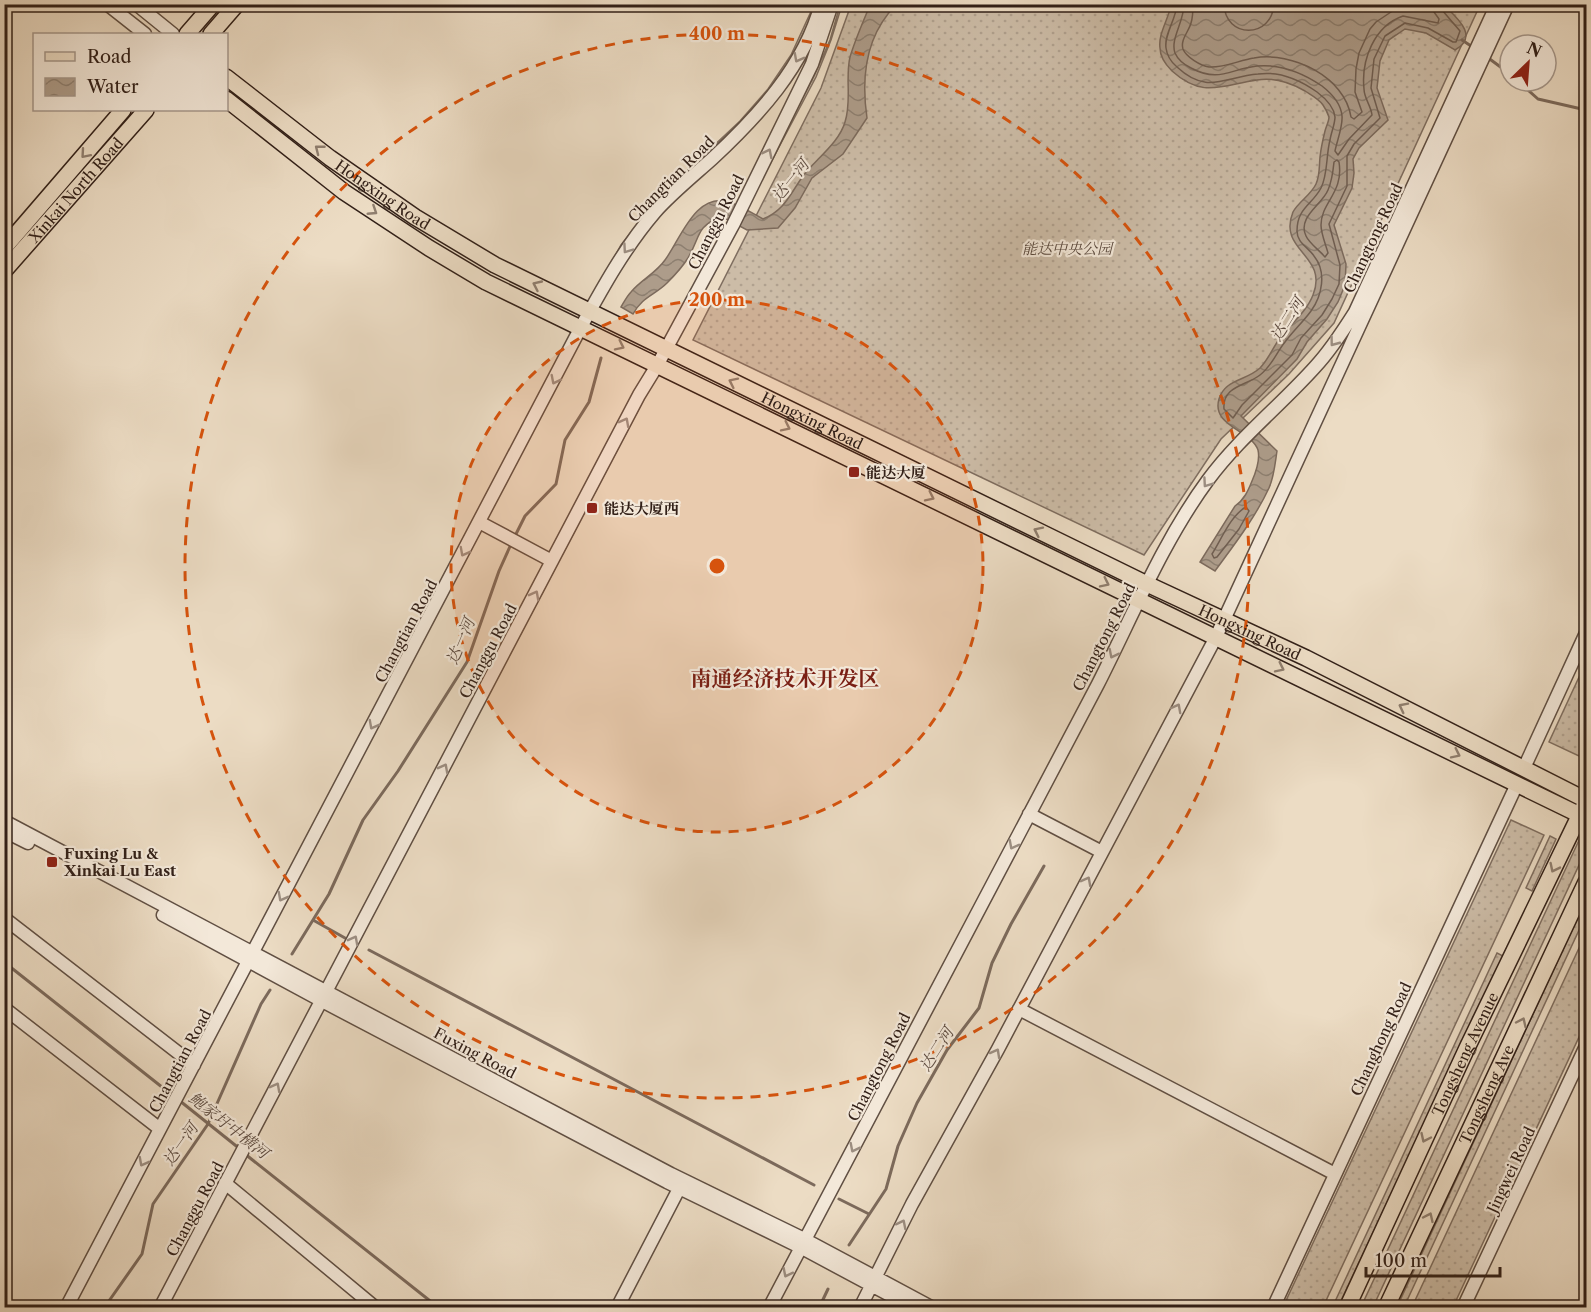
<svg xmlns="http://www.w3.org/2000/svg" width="1591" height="1312" font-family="'Libre Caslon Text','Noto Serif SC',serif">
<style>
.grass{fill:url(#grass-dots);stroke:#7f6e60;stroke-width:1.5}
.water{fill:url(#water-waves);stroke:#7c6a5c;stroke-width:1.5}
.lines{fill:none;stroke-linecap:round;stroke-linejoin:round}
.shore{stroke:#705e51;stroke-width:1.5}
.stream{stroke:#7c6a5c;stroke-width:3}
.minor-casing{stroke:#604f43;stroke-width:15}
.major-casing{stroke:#322018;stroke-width:18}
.minor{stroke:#f3e8d9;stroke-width:12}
.major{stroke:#ecdcc4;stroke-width:15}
.oneway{stroke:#9c8e82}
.oneway2{stroke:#8f7e6e}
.ring{fill:none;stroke:#d6530d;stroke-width:3;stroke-dasharray:10 8}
.poi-dot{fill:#8f2418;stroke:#f3e8d9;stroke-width:2}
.labels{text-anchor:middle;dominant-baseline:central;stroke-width:4.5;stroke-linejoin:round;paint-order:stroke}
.street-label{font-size:15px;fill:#322018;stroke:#f3e8d9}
.park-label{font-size:15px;font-style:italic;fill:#58473c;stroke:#f3e8d9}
.poi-label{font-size:15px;font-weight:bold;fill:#322018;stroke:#f3e8d9;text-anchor:start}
.water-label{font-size:16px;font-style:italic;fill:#5d4b40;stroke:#f3e8d9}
.district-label{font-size:21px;font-weight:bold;fill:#7a1f14;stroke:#f3e8d9}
.centre{fill:#d6530d;stroke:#f3e8d9;stroke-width:3}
.ring-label{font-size:18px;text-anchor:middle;font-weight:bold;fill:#d6530d;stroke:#f3e8d9;stroke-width:4.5;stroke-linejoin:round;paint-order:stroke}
</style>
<defs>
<pattern id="grass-dots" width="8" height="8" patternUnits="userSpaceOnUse" patternTransform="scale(1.5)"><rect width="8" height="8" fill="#ccbca7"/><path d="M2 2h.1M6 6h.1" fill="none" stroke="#b0a18f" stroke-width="1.8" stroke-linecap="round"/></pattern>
<pattern id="water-waves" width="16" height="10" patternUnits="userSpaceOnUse" patternTransform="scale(1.5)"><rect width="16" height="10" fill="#ad9c8a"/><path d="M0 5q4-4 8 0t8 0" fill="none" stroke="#8d7f70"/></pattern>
</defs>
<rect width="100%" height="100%" fill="#ecdcc4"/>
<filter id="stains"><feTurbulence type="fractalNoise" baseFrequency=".00333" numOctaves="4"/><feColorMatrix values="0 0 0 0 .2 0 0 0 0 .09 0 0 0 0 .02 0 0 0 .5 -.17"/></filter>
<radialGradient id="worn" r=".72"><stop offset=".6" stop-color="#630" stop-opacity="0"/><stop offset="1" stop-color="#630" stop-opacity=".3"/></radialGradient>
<path class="grass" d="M 814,5 L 816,5 C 804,35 789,67 768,92 C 736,131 696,162 661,198 C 635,224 616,255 598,287 L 621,245 L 658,198 L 740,121 L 768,89 L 791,55 Z
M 840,5 L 842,5 L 831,40 L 816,77 L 686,323 L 814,76 L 830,40 Z
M 851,5 L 1480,5 L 1334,323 L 1289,374 L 1221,439 L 1144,555 L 693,340 L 821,88 Z
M 643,399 L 644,399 L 345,968 L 344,967 Z
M 1586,662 L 1586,740 L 1579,756 L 1549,742 Z
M 1511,820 L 1544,835 L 1323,1307 L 1283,1307 Z
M 1550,836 L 1556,839 L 1532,891 L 1526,888 Z
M 1581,836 L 1586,839 L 1586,850 L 1373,1307 L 1361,1307 Z
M 1586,900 L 1586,915 L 1404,1307 L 1397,1307 Z
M 1586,933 L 1586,1022 L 1453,1307 L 1412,1307 Z
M 1497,953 L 1503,956 L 1338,1307 L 1332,1308 Z"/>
<path class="water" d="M 1171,4 L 1237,4 L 1249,8 L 1256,4 L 1444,5 C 1456,17 1480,36 1455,50 L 1426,33 L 1405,29 L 1389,40 L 1380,61 L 1377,88 L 1388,120 L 1359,148 L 1353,159 L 1354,173 L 1352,188 L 1334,225 L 1346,264 L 1345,285 L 1338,302 L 1327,319 L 1307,342 L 1297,359 L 1241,416 L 1277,451 C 1275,464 1274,477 1269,488 C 1255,518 1234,545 1215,571 L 1200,562 L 1235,506 C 1244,500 1248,491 1252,481 C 1256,472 1260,459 1258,450 C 1251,430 1211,426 1219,399 C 1225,379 1246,381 1260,368 C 1269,359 1273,347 1280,338 C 1291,324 1307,311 1313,295 C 1329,255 1277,251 1293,212 C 1298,202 1311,195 1316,184 C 1320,175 1319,167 1320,157 C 1321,148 1323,139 1325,131 C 1326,127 1329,121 1329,117 C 1328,114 1325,108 1323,105 C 1319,99 1311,95 1305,91 C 1291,83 1273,77 1257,80 C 1222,85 1203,99 1172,71 C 1166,65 1160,57 1160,48 C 1158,33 1169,19 1171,4 Z
M 870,5 L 896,5 C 866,35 861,77 867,118 L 843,154 L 812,178 L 795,208 L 778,228 L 747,230 L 721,216 C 695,228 701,236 688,258 C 683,266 674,276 667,283 C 655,295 642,297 633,314 L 621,307 C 624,302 627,296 631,292 C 641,280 656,273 665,260 C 680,240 696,191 729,202 C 741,206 752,213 763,219 C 785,210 790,194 803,176 C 816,159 839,143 845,122 C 852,101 845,78 850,57 C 855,40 863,22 870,5 Z"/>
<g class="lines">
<path class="shore" d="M 1177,4 C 1176,20 1164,34 1166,48 C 1167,56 1171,62 1177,67 C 1207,95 1224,77 1258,74 C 1279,71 1300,80 1317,92 C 1325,98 1334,107 1335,117 C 1335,124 1331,133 1330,140 C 1326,155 1328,174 1321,188 C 1312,205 1297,208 1297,231 C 1297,243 1308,247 1314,256 C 1327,272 1322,296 1311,311 C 1303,322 1293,331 1285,342 C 1276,353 1272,366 1260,375 C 1246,386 1222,386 1224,409 L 1233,418 L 1242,405 L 1292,355 L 1301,338 L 1322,315 L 1332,299 L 1339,284 L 1340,265 L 1329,224 L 1347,186 L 1347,156 L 1354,144 L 1380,118 L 1371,88 L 1374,59 L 1385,36 L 1405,23 L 1428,28 L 1453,42 L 1456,42 L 1460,31 L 1442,10 L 1440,4
M 1184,4 C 1184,22 1170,39 1175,53 C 1178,60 1185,65 1191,68 C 1219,83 1230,69 1257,66 C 1280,64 1303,73 1322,86 C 1331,93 1341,103 1342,116 C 1343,126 1337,141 1335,151 L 1338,155 L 1349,139 L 1372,115 C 1371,106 1364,98 1364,89 C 1361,60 1374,26 1403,16 L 1438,23 L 1439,19 L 1434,12 L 1433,4
M 1193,4 C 1193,10 1193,17 1191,23 C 1189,31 1180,40 1183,49 C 1186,57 1201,66 1209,67 C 1224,68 1240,60 1254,58 C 1292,51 1345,77 1351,117 L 1354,119 L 1362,112 L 1355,92 L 1356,69 L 1359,53 L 1370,29 L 1376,22 L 1397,8 L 1406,6 L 1421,9 L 1424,4
M 1224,4 C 1225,39 1272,39 1274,4
M 1337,160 L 1339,162 C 1344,193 1321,202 1321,225 C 1321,234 1326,245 1328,253 L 1325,257 C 1320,251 1309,243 1306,236 C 1297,217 1322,205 1328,190 C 1332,181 1333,172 1334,162 Z
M 1246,507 L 1249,511 L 1239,529 L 1217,557 L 1214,558 L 1212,554 C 1221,540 1231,515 1246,507 Z"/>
<path class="stream" d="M 1462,40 L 1474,48
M 1487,57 L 1510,74
M 1518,81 L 1538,99 L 1586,110
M 515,536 L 525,516 L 556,484 L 565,440 L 589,402 L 601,358
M 313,920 L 345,938
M 369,950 L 814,1185
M 292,954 L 329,894 L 363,820 L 398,771 L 467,662 L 499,571 L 512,542
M 4,962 L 172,1095
M 180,1101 L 240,1149
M 245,1154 L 439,1308
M 839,1199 L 869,1214
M 849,1245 L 886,1189 L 898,1146 L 917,1103 L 947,1050 L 979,1008 L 992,963 L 1011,924 L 1044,866
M 104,1308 L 142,1254 L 153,1204 L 208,1124 L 261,1004 L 270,990
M 819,1308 L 828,1289"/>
<g class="minor-casing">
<path id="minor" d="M 107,4 L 145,34
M 136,4 L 173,34
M 479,522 L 552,561
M 1524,768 L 1586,633
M 1029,814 L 1102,852
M 4,821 L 671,1174 L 804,1239 L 933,1308
M 4,831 L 28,843
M 163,915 L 322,1001 L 667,1182 L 800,1247 L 914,1308
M 4,918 L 194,1065
M 4,1008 L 160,1129
M 1019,1009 L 1335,1174
M 225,1183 L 376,1308
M 66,1308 L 581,327 C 603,287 625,247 655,212 C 672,193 693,176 712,159 C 758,116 804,67 821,4
M 160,1308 L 639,395 L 658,364 L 733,225 L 812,64 L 832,4
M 617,1308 L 683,1181
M 769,1308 L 1098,684 C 1132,617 1163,541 1208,480 C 1239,438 1280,406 1315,367 C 1330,351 1343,331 1355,312 L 1497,4
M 860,1308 L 912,1204 L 998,1049 L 1216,637 L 1508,4
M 1273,1308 L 1517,784
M 1463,1308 L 1586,1046"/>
</g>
<g class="major-casing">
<g id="major">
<path d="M 187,34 L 213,4"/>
<path d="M 211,34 L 237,4"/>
<path id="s1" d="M 226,77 L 330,158 L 415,217 L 495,265 L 1147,584 L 1306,658 L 1586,800"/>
<path d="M 226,99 L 344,192 L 429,248 L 486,282 L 1586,818"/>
<path d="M 4,248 L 123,110"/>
<path id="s2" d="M 4,271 L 146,110"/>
<path id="s3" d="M 1347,1308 L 1467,1048 L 1584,806"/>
<path id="s4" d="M 1386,1308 L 1586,882"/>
</g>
</g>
<use href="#minor" class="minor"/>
<use href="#major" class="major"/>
</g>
<defs><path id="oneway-chevron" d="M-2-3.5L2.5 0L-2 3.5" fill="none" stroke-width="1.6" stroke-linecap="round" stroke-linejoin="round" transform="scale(1.5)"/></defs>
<g class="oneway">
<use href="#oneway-chevron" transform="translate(798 58) rotate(118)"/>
<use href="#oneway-chevron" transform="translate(768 153) rotate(-63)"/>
<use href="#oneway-chevron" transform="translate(627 249) rotate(125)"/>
<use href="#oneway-chevron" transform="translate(1334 342) rotate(127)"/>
<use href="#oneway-chevron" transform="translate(555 380) rotate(117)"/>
<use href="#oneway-chevron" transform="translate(625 422) rotate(-62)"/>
<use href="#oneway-chevron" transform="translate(1207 483) rotate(125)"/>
<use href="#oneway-chevron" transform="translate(464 552) rotate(118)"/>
<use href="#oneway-chevron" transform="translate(535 595) rotate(-62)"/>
<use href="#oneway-chevron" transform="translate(1113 654) rotate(117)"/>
<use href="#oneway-chevron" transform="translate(1177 708) rotate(-62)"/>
<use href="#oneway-chevron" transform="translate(373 725) rotate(118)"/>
<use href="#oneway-chevron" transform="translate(444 768) rotate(-62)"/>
<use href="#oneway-chevron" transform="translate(1013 845) rotate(118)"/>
<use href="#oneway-chevron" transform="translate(1087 881) rotate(-62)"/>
<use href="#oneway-chevron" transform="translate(282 897) rotate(118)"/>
<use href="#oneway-chevron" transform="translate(354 940) rotate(-62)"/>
<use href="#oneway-chevron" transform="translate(996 1053) rotate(-61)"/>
<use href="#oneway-chevron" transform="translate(276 1087) rotate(-62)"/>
<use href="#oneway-chevron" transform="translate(854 1148) rotate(117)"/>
<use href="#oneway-chevron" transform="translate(143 1162) rotate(118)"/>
<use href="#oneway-chevron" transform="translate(902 1224) rotate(-63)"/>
<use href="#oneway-chevron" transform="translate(787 1273) rotate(117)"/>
</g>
<g class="oneway2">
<use href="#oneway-chevron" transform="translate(319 149) rotate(-142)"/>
<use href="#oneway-chevron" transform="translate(85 154) rotate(131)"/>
<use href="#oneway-chevron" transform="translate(373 211) rotate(33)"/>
<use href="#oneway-chevron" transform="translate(537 285) rotate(-155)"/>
<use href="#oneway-chevron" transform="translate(620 346) rotate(26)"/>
<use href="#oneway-chevron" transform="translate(733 382) rotate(-154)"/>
<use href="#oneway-chevron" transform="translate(786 427) rotate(26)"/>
<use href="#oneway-chevron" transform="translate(930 497) rotate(26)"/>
<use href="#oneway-chevron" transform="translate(1038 531) rotate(-154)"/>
<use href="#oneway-chevron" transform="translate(1105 583) rotate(26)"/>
<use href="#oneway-chevron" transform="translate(1280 668) rotate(26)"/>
<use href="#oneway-chevron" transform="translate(1403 707) rotate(-153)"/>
<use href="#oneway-chevron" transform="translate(1456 754) rotate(26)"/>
<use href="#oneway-chevron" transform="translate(1554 868) rotate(116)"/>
<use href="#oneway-chevron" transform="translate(1522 1022) rotate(-65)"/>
<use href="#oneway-chevron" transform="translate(1425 1138) rotate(115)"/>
<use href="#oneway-chevron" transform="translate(1429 1217) rotate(-65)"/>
</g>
<circle cx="717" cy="566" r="266" fill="#d6530d" fill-opacity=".12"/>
<g class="ring">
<circle cx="717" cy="566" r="266"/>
<circle cx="717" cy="566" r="532"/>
</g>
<g class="poi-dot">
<rect x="848" y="466" width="12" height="12" rx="3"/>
<rect x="586" y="502" width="12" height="12" rx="3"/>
<rect x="46" y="856" width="12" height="12" rx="3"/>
</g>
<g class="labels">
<g class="street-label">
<text transform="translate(671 179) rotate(-45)">Changtian Road</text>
<text stroke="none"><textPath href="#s2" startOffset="108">Xinkai North Road</textPath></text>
<text stroke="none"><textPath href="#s1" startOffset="196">Hongxing Road</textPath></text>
<text transform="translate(716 222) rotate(-63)">Changgu Road</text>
<text transform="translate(1373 238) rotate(-65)">Changtong Road</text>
<text stroke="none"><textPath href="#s1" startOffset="682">Hongxing Road</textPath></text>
<text transform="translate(406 631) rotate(-62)">Changtian Road</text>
<text stroke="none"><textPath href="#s1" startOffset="1168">Hongxing Road</textPath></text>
<text transform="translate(1104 637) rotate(-63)">Changtong Road</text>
<text transform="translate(488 651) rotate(-62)">Changgu Road</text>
<text transform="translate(1381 1039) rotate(-65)">Changhong Road</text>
<text transform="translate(475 1053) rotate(28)">Fuxing Road</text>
<text stroke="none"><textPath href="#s3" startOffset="280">Tongsheng Avenue</textPath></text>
<text transform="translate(180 1061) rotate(-62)">Changtian Road</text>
<text transform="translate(879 1067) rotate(-63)">Changtong Road</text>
<text stroke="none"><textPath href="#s4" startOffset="236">Tongsheng Ave</textPath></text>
<text transform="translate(1511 1170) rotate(-65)">Jingwei Road</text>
<text transform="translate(195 1209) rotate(-62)">Changgu Road</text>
</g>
<g class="park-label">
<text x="1067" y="248">能达中央公园</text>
</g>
<g class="poi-label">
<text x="866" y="472">能达大厦</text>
<text x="604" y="508">能达大厦西</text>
<text x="64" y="853">Fuxing Lu &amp;<tspan x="64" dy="17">Xinkai Lu East</tspan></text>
</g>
<g class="water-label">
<text transform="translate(790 180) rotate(-51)">达一河</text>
<text transform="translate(1287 319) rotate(-58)">达二河</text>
<text transform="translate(460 641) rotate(-67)">达一河</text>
<text transform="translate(936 1049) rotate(-57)">达二河</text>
<text transform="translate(229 1125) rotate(38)">鲍家圩中横河</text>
<text transform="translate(180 1144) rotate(-55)">达一河</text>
</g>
<g class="district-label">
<text x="785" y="678">南通经济技术开发区</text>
</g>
</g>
<circle cx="717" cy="566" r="9" class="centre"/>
<g class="ring-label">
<text x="717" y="40">400 m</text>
<text x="717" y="306">200 m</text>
</g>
<rect width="1591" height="1312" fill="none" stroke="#ecdcc4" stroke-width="24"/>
<rect x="6" y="6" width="1579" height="1300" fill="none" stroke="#322018" stroke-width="3"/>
<rect x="12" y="12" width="1567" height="1288" fill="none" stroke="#322018" stroke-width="1.5"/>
<rect x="33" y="33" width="195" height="78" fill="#f3e8d9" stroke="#a6988c" stroke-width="1.5"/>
<rect x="45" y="52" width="30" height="9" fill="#ecdcc4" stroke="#a6988c" stroke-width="1.5"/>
<text x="87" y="63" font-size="18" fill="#322018">Road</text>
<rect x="45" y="78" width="30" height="18" fill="url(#water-waves)" stroke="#a6988c" stroke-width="1.5"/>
<text x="87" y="93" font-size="18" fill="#322018">Water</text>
<g transform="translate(1528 63) rotate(25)"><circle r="28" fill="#f3e8d9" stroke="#a6988c" stroke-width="1.5"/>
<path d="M0-4.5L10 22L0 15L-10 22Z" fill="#8f2418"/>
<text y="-9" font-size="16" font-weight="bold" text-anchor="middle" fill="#322018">N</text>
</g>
<path d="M1366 1267v9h134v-9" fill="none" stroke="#322018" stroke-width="3"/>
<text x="1375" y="1267" font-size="18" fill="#322018" stroke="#f3e8d9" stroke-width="4.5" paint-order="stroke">100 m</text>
<rect width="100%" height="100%" filter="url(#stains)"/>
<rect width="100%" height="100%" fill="url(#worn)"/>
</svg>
